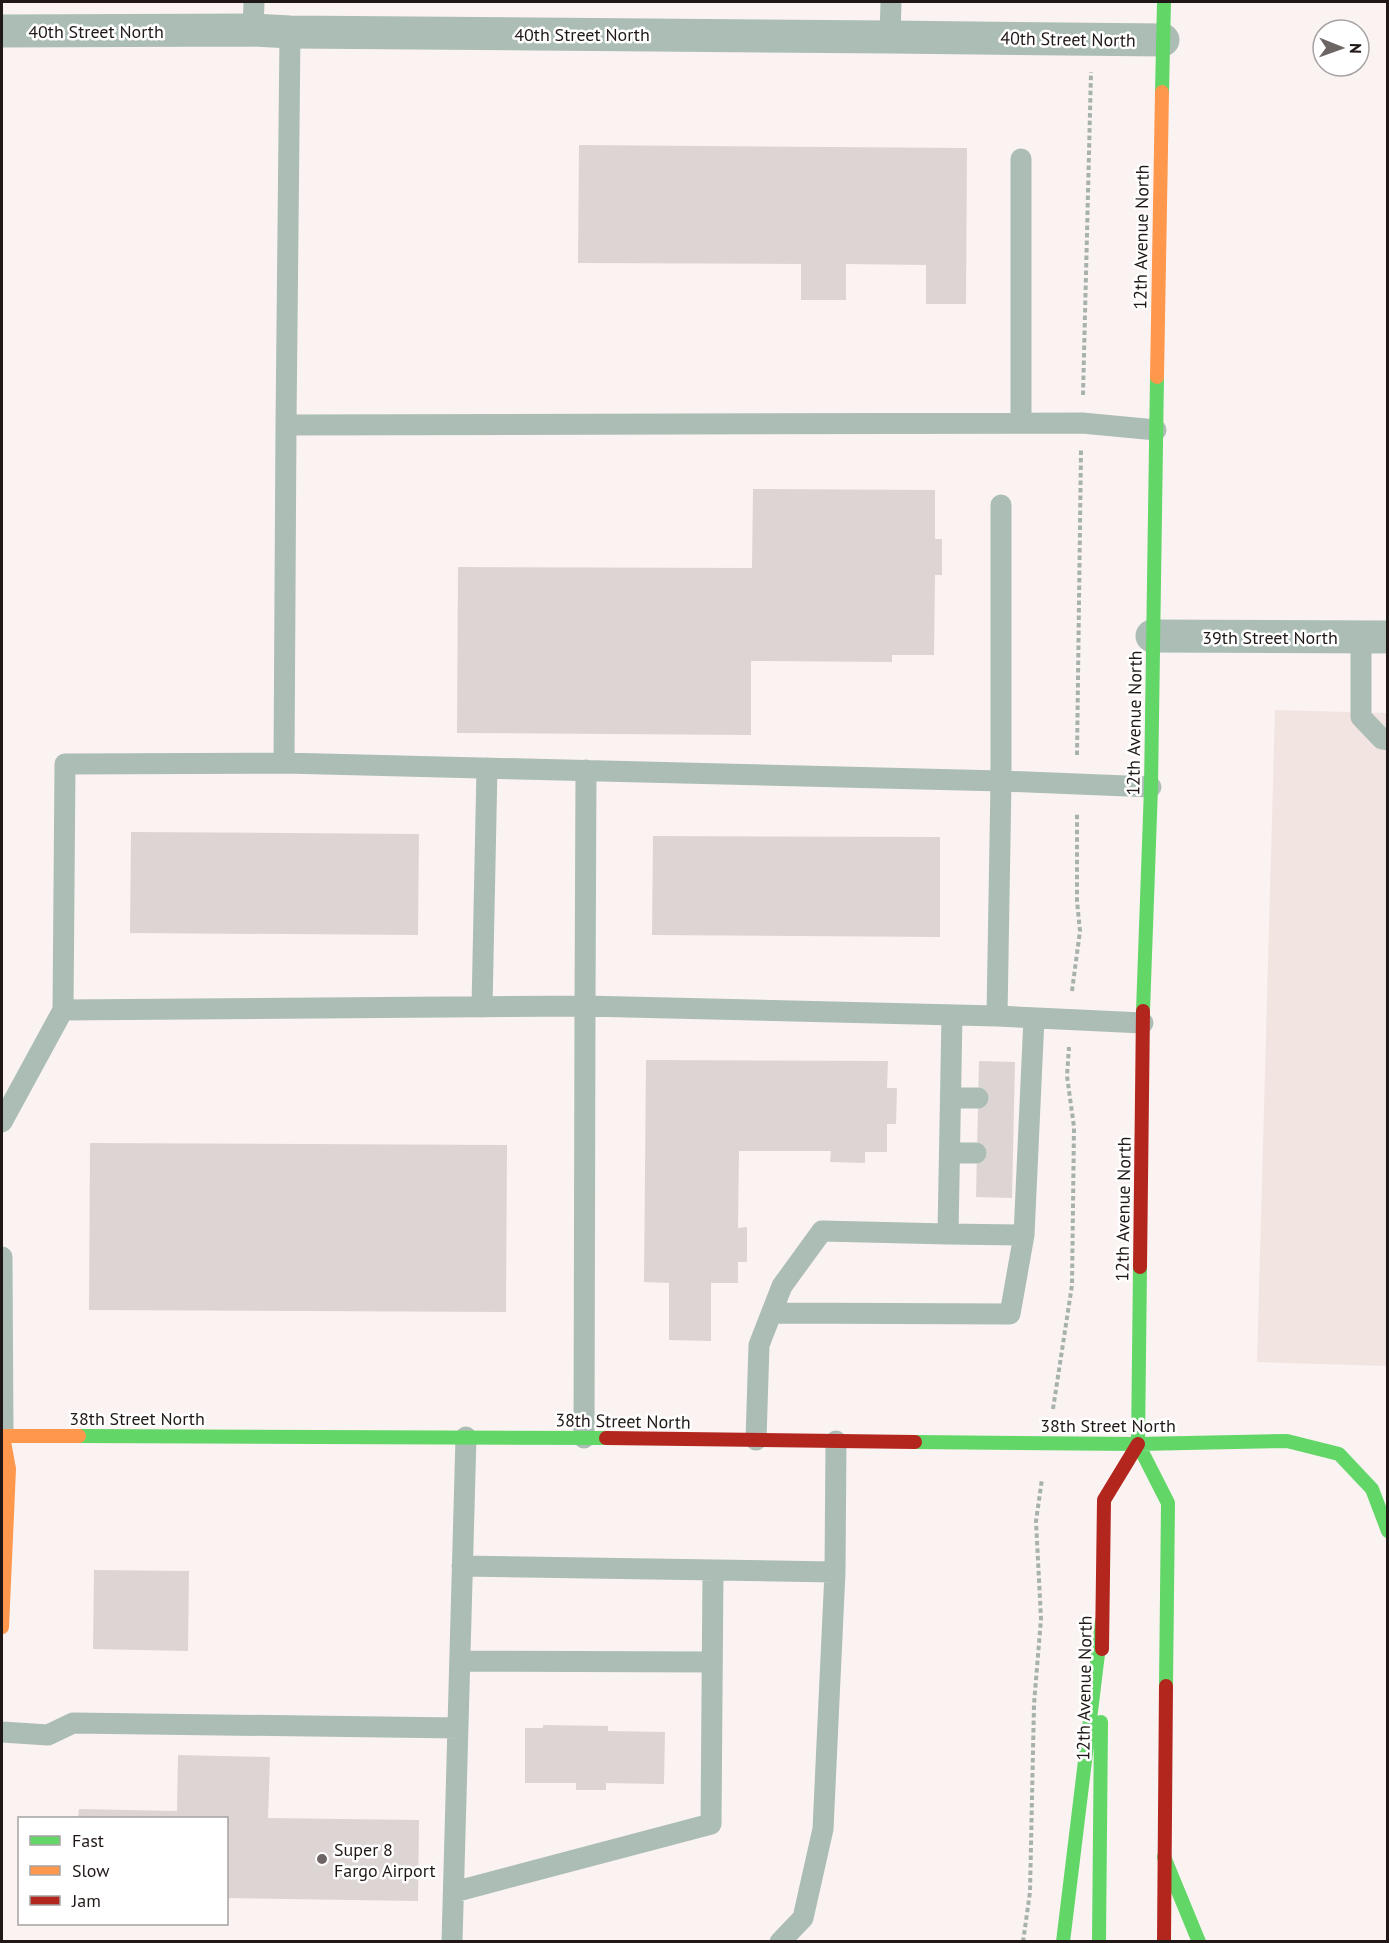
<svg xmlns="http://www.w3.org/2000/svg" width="1389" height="1943" font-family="'PT Sans',sans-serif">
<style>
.built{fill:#f2e4e1}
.building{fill:#ddd5d3}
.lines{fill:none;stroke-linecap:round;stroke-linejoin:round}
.path{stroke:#a7b2ad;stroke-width:4;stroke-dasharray:4.5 3;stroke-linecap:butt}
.lane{stroke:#acbdb6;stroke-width:21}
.street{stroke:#acbdb6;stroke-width:33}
.fast{stroke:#63d668;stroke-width:14}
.slow{stroke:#ff974d;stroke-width:14}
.jam{stroke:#b3261e;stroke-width:14}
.poi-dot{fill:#6d6563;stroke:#fff;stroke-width:2}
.labels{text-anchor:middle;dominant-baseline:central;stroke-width:5;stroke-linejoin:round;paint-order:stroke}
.street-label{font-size:18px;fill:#201816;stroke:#fff}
.poi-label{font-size:18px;fill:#201816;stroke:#fff;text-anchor:start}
</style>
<rect width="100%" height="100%" fill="#fbf3f1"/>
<path class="built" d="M 1275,710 L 1387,713 L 1387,1366 L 1257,1362 Z"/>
<path class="building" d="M 579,145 L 967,148 L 966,304 L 926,304 L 926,265 L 846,264 L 846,300 L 801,300 L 801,264 L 578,263 Z
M 753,489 L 935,490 L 935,539 L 942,539 L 942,575 L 935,575 L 934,655 L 892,655 L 892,662 L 751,661 L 751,735 L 457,733 L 458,567 L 752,568 Z
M 131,832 L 419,834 L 418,935 L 130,933 Z
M 653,836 L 940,837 L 940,937 L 652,935 Z
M 646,1060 L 888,1061 L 887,1088 L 897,1088 L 896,1124 L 887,1124 L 887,1152 L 865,1152 L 865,1163 L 830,1162 L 831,1151 L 739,1151 L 738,1228 L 747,1227 L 747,1262 L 738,1262 L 738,1283 L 711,1283 L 711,1341 L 669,1340 L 669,1283 L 644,1282 Z
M 979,1061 L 1015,1062 L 1012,1198 L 976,1197 Z
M 90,1143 L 507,1145 L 506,1312 L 89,1310 Z
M 94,1570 L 189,1571 L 188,1651 L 93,1649 Z
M 543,1725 L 608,1726 L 608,1731 L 665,1732 L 664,1784 L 606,1783 L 606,1790 L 576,1790 L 576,1783 L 525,1783 L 525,1728 L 543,1728 Z
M 178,1755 L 270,1757 L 268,1818 L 419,1820 L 418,1901 L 226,1898 L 226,1818 L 78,1818 L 79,1809 L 177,1811 Z"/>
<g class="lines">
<path class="path" d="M 1083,395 L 1091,72
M 1077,755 L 1081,450
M 1072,991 L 1080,931 L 1077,901 L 1077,813
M 1053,1409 L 1072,1285 L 1074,1127 L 1067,1076 L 1069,1047
M 1023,1942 L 1030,1892 L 1034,1704 L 1041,1619 L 1036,1521 L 1042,1479"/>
<path class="lane" d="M 253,30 L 254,2
M 290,32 L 286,425 L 1082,423 L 1156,430
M 890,37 L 891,2
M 1021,423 L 1021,159
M 1361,637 L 1361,717 L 1382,739 L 1388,740
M 284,763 L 286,425
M 586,770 L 585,1006 L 997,1016
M 482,1007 L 487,768
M 63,1010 L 65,764 L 284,763 L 1001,781 L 1001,505
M 1143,1023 L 997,1016 L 1001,781 L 1151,787
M 951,1098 L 978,1098
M 2,1122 L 63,1010 L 585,1006 L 584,1438
M 950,1153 L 976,1153
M 948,1234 L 1024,1235
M 2,1257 L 3,1436
M 772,1313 L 1010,1314 L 1024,1235 L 1034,1018
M 756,1440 L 759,1345 L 782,1286 L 822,1231 L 948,1234 L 952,1015
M 462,1566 L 835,1572
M 460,1661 L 712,1662
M 2,1732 L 48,1735 L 73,1723 L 458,1728
M 454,1892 L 711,1824 L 713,1570
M 452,1942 L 466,1437
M 780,1942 L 803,1918 L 823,1829 L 835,1572 L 836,1441"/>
<path class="street" d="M 2,31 L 253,30 L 290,32 L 890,37 L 1163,40
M 1152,636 L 1388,637"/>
<path class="fast" d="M 1162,92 L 1164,2
M 1143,1011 L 1151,787 L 1157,377
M 1140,1267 L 1138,1444 L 1168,1503 L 1166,1686
M 79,1436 L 606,1438
M 915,1442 L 1138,1444 L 1287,1441 L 1339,1454 L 1372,1489 L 1388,1531
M 1164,1857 L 1199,1942
M 1063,1942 L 1102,1621
M 1099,1942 L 1101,1722"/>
<path class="slow" d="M 1157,377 L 1162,92
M 2,1627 L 9,1469 L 3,1436 L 79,1436"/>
<path class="jam" d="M 1140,1267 L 1143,1011
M 606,1438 L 915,1442
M 1102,1649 L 1104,1500 L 1138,1444
M 1164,1942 L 1166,1686"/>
</g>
<circle class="poi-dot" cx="322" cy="1859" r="6"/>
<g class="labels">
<g class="street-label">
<text x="96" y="31">40th Street North</text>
<text x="582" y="34">40th Street North</text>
<text transform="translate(1068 39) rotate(1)">40th Street North</text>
<text transform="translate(1141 237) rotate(-89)">12th Avenue North</text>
<text x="1270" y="637">39th Street North</text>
<text transform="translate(1134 723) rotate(-89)">12th Avenue North</text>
<text transform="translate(1123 1209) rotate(-89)">12th Avenue North</text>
<text x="137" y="1418">38th Street North</text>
<text transform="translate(623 1421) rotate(1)">38th Street North</text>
<text x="1108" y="1425">38th Street North</text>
<text transform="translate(1084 1688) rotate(-89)">12th Avenue North</text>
</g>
<g class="poi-label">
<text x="334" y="1849">Super 8<tspan x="334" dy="21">Fargo Airport</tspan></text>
</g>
</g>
<rect width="1389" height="1943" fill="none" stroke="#201816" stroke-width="6"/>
<rect x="18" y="1817" width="210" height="108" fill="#ffffff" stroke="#a6a3a2" stroke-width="1.5"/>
<rect x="30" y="1836" width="30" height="9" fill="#63d668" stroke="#a6a3a2" stroke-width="1.5"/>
<text x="72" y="1847" font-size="18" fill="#201816">Fast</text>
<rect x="30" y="1866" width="30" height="9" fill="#ff974d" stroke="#a6a3a2" stroke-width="1.5"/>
<text x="72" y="1877" font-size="18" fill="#201816">Slow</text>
<rect x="30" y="1896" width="30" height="9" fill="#b3261e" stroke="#a6a3a2" stroke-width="1.5"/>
<text x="72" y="1907" font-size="18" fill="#201816">Jam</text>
<g transform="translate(1341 48) rotate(91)"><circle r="28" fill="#ffffff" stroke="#a6a3a2" stroke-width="1.5"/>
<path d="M0-4.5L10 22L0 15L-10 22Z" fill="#6d6563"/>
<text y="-9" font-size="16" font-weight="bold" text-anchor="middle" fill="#201816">N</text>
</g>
</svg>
